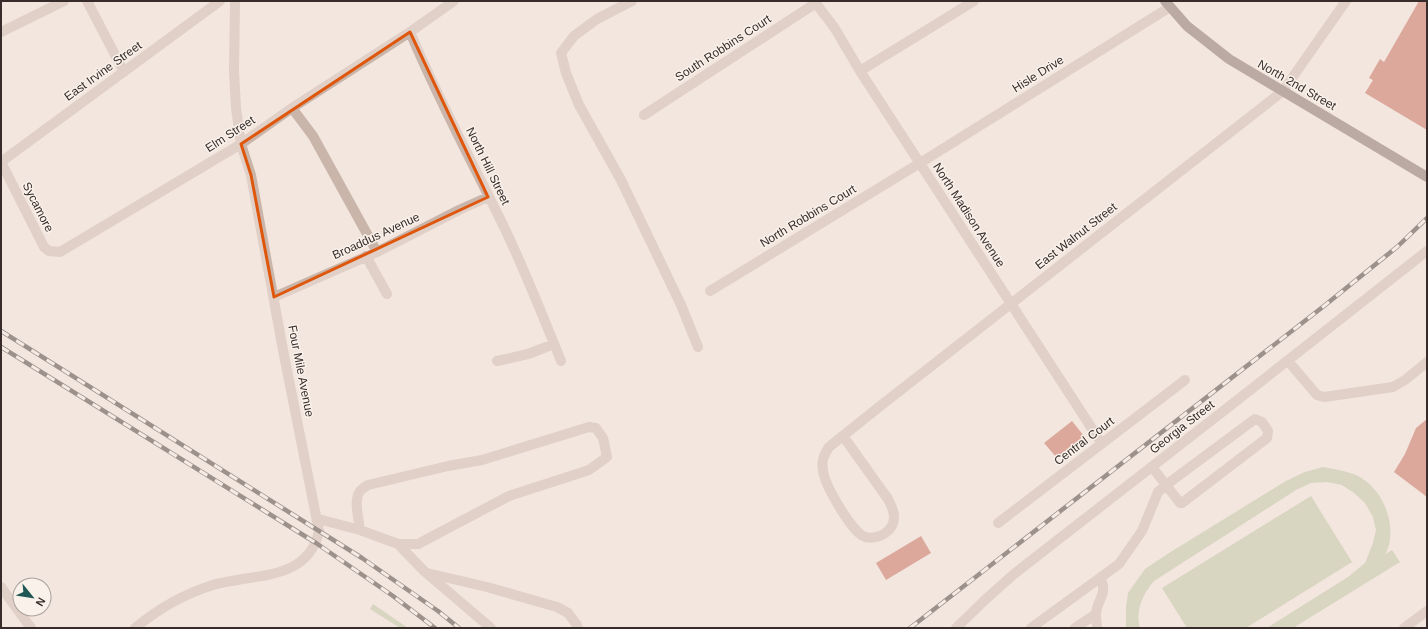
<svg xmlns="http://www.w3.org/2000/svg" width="1428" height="629" font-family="Arial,sans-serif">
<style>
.green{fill:#b8c09e}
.building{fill:#c15e4c}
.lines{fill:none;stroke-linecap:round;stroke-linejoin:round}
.minor{stroke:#c9b5aa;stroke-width:10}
.major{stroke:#78625b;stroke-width:10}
.rail-casing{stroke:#372c29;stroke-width:4.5}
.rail{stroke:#f9f1ea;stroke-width:3;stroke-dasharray:9;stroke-linecap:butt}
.marked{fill:none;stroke:#df570d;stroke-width:3;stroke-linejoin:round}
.labels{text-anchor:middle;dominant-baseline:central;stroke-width:3;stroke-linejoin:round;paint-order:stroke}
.street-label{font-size:12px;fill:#372c29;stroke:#f9f1ea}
</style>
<rect width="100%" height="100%" fill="#f2e6de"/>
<path class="green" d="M 1323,467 C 1334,469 1345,471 1356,475 C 1379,486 1393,514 1390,539 C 1390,544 1387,549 1386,554 L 1392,550 L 1400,562 L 1293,628 L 1267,628 L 1348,577 L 1365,563 L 1373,543 L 1376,530 L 1373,517 L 1365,503 L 1354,493 L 1342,485 L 1327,482 L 1311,483 L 1296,490 L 1154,581 C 1143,594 1135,610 1140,628 L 1126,628 L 1126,607 L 1128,593 L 1145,569 L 1169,553 L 1286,481 L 1305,472 Z
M 1311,496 L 1352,562 L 1246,628 L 1187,628 L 1162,588 Z
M 373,604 L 408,628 L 400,628 L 370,609 Z"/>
<path class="building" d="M 1419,1 L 1427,1 L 1427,130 L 1365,93 L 1373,80 L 1369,78 L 1380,59 L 1384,62 Z
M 1427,419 L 1427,497 L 1394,472 L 1405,454 L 1416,428 Z
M 1072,421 L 1084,436 L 1057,458 L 1044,443 Z
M 921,536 L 931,553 L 886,580 L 876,563 Z"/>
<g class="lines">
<path class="minor" d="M 87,1 L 124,72
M 632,1 L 597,19 L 574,36 L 561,53 L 566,73 L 579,105 L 621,180 L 681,305 L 698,347
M 814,1 L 834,27 L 860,71 L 1102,444
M 1,32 L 64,1
M 410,32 C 438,99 472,162 504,227 C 525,271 543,316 561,361
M 860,71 L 974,1
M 292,108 L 313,136 L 377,252
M 644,115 L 816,3
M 1,162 L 44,247 L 49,251 L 60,252 L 241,144 L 292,108 L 410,32 L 454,1
M 1,162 L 220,1
M 366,256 L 387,294
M 710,291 L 920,163 L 1170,7
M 274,297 L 377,252 L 459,210 L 488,197
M 497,361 L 528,354 L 554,344
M 1288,361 L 1317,395 L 1324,397 L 1393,387 L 1405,380 L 1427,362
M 843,436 L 888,499 C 891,505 894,510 894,517 C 894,531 879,540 865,537 C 852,533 824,484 823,470 C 821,461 824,455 829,447 L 879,407 L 1283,91 L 1346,1
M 318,519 L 360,530 L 398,544 L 418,544 L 509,496 L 589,470 L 607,457 L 603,438 L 596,428 L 589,427 L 482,460 L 448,466 L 368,485 C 366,486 362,489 360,491 C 353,501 359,519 360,530
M 998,523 L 1185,380
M 398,544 L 424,571 L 491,628
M 427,573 L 487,587 L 557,607 L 568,613 L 577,625 L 578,628
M 1,587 L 31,628
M 135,628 C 158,609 184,594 213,585 C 253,573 308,582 319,531 L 283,350 L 251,175 L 241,144 L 236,108 L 234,71 L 235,1
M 956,628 L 986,599 L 1014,574 L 1226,409 L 1427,251
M 1031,628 L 1119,564 L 1142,531 L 1158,492 L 1166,485 L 1255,419 L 1262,422 L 1268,431 L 1267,438 L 1182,503 L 1180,503 L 1152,467
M 1075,628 L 1096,614
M 1097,628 C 1097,624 1096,619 1096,615 C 1096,601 1109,593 1100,578
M 1404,628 L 1427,611"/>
<path class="major" d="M 1165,1 L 1187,26 L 1229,59 L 1427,177"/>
<g class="rail-casing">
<path id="rail" d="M 1,331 L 362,558 L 438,611 L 459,628
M 1,347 L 316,543 L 393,596 L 435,628
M 910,628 L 1324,306 L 1397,247 L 1427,218"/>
</g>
<use href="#rail" class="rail"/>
</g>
<path d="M0 0H1428V629H0ZM 410,32 L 488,197 L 274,297 L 251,175 L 241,144 Z" fill="#f2e6de" fill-opacity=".55" fill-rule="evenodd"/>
<path class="marked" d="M 410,32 L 488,197 L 274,297 L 251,175 L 241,144 Z"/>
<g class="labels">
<g class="street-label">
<text transform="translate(723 48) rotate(-33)">South Robbins Court</text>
<text transform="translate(103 71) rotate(-36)">East Irvine Street</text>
<text transform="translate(1038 74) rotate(-32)">Hisle Drive</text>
<text transform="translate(1297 85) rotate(30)">North 2nd Street</text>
<text transform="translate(230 134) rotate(-33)">Elm Street</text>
<text transform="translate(488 166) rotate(64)">North Hill Street</text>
<text transform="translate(38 207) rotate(63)">Sycamore</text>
<text transform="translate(969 215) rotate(57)">North Madison Avenue</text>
<text transform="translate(808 216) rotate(-31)">North Robbins Court</text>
<text transform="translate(376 236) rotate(-25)">Broaddus Avenue</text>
<text transform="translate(1076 236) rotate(-38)">East Walnut Street</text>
<text transform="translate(301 371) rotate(79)">Four Mile Avenue</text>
<text transform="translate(1182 427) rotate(-38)">Georgia Street</text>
<text transform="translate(1084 441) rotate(-37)">Central Court</text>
</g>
</g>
<rect width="1428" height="629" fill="none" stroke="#372c29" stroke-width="4"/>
<g transform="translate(32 597) rotate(120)"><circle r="19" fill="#f9f1ea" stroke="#aba29d"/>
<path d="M0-3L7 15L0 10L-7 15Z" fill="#205755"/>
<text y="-6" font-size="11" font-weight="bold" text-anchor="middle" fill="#372c29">N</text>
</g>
</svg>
